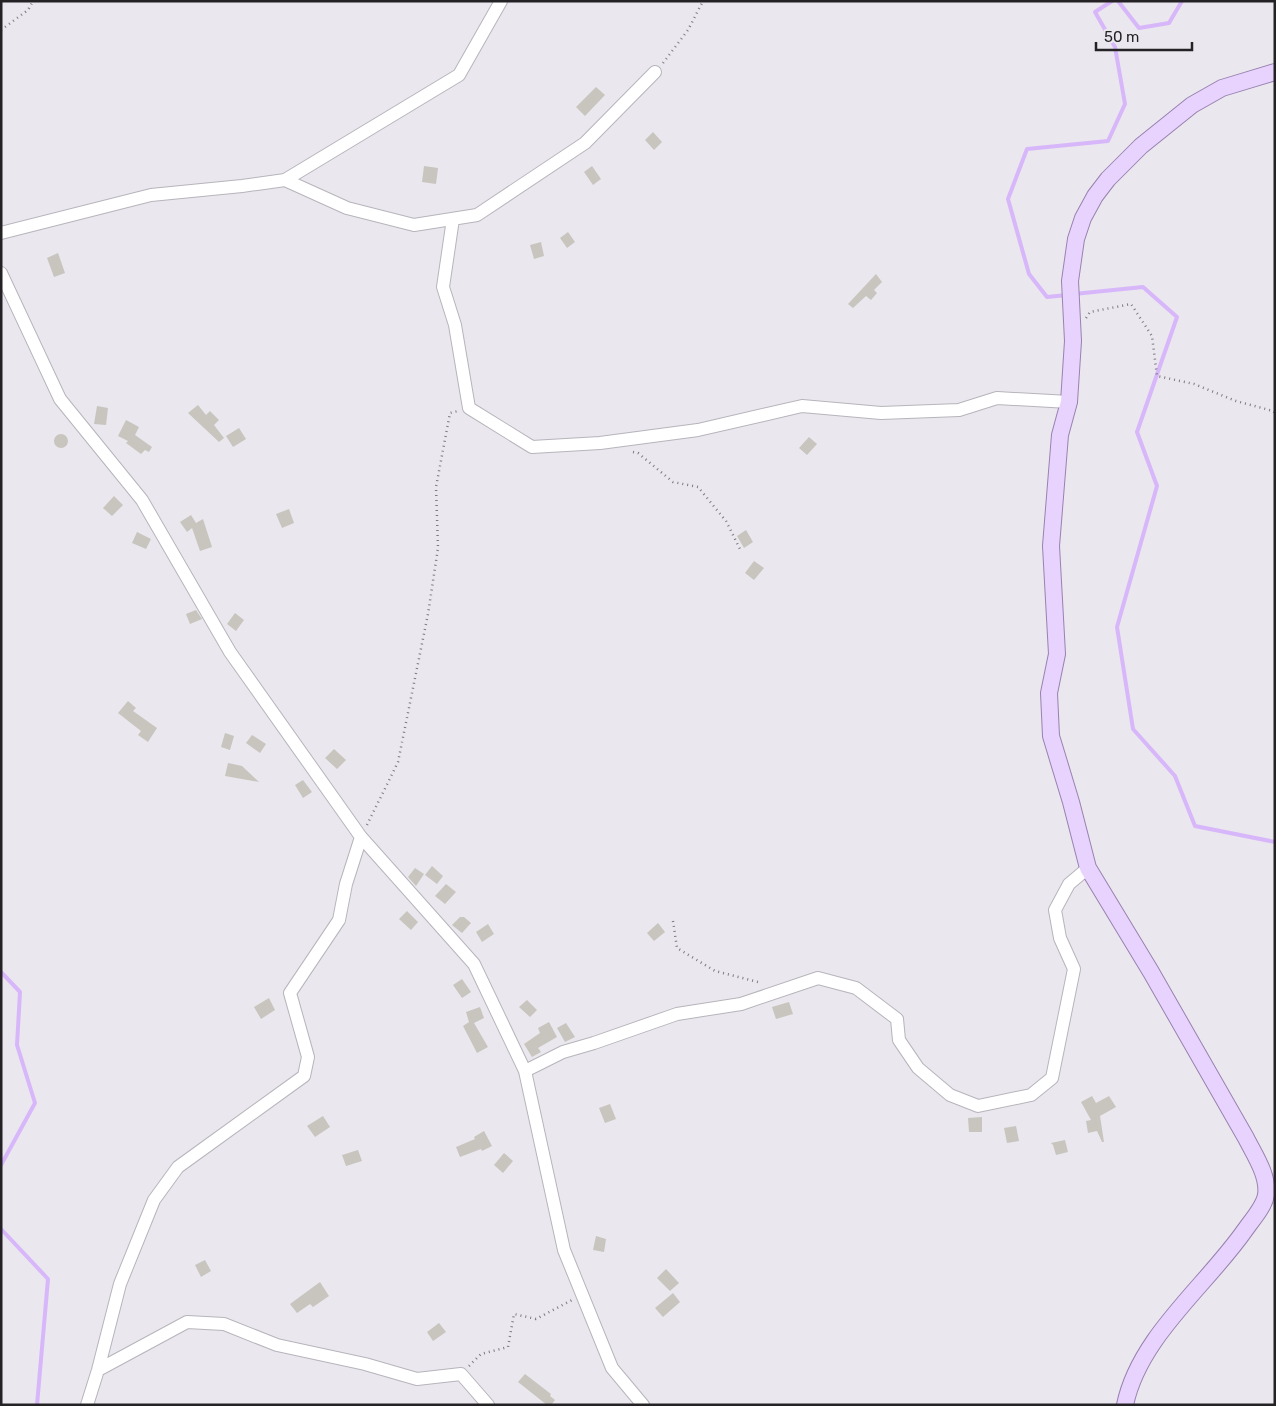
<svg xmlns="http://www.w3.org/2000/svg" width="1276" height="1406" font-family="Rubik,sans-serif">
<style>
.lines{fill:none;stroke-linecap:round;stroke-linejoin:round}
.stream{stroke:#d7b7fa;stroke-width:4}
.building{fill:#c8c5be}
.minor-casing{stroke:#b7b4bb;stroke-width:14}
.major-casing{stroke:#9882b0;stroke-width:18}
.path{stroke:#7d7b80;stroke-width:2.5;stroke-dasharray:1 4;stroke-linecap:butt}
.minor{stroke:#fff;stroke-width:12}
.major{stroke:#e7d3fd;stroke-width:16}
</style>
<rect width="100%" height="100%" fill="#eae7ee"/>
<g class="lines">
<path class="stream" d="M 1118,1 L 1139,28 L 1169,23 L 1182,1
M 1074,294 L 1143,287 L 1177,317 L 1137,432 L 1157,486 L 1117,627 L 1133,729 L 1175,776 L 1195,826 L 1275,842
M 1067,295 L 1047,297 L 1029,274 L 1008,199 L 1027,149 L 1108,141 L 1125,104 L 1115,47 L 1095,12 L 1112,1
M 1,972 L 20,992 L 17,1045 L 35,1103 L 1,1165
M 1,1229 L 48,1279 L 37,1405"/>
</g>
<path class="building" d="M 596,87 L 605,95 L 585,116 L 576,107 Z
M 653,132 L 662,142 L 654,150 L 645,140 Z
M 424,166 L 438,168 L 436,184 L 422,182 Z
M 592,166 L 601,179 L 593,185 L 584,172 Z
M 568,232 L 575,242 L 567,248 L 560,238 Z
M 541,242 L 544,256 L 534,259 L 530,245 Z
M 58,253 L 65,273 L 54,277 L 47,258 Z
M 876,274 L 882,282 L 874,290 L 877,293 L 871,300 L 866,296 L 853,308 L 848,304 Z
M 198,405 L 206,415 L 210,411 L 219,420 L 214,425 L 224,438 L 219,442 L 188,413 Z
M 97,406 L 108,408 L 106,425 L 94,424 Z
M 126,420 L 139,427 L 135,435 L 152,447 L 149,452 L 145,450 L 141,454 L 126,443 L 128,441 L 118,436 Z
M 239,428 L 246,439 L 233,447 L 226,436 Z
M54 441a7 7 0 1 1 14 0a7 7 0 1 1-14 0Z
M 809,437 L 817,444 L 807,455 L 799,448 Z
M 114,496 L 123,505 L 112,516 L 103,508 Z
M 289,509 L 294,523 L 282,528 L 276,514 Z
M 191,515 L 196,523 L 203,519 L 212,547 L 200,551 L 192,528 L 187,532 L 180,522 Z
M 746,530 L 753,542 L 744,548 L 737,536 Z
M 137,532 L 151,539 L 146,549 L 132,543 Z
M 754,561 L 764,568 L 754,580 L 745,573 Z
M 196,610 L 202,619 L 190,624 L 186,614 Z
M 235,613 L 244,620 L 236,631 L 227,624 Z
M 128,701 L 136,708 L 133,711 L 157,728 L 148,742 L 138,735 L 141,731 L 118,713 Z
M 225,733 L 234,736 L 230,750 L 221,747 Z
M 252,735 L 266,744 L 260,753 L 246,743 Z
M 334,749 L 346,760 L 337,769 L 325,758 Z
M 228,763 L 242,766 L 259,782 L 225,776 Z
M 303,780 L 312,792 L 303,798 L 295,785 Z
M 432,866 L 443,876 L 437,884 L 425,875 Z
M 415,868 L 424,874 L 416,886 L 408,877 Z
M 446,884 L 456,892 L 445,904 L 435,896 Z
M 407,911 L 418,922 L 411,930 L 399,919 Z
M 460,917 L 464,917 L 471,923 L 462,933 L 452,925 Z
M 658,923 L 665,932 L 654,941 L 647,933 Z
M 488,924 L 494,934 L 482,942 L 476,932 Z
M 462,979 L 471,992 L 462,998 L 453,985 Z
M 269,998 L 275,1010 L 261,1019 L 254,1007 Z
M 527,1000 L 537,1010 L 530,1017 L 519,1007 Z
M 789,1002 L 793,1014 L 776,1019 L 772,1007 Z
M 480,1007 L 484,1018 L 474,1023 L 488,1047 L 477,1053 L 463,1026 L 469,1022 L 466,1012 Z
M 549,1022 L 557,1037 L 538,1048 L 541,1052 L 532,1057 L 524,1044 L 540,1033 L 538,1028 Z
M 566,1023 L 575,1037 L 565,1042 L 557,1028 Z
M 1092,1096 L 1096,1103 L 1109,1096 L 1116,1107 L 1100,1116 L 1104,1142 L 1102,1142 L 1097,1131 L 1088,1133 L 1086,1121 L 1091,1120 L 1081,1102 Z
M 610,1104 L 616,1119 L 605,1123 L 599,1108 Z
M 323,1116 L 330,1127 L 315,1137 L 307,1126 Z
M 982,1117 L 982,1132 L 969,1132 L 968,1118 Z
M 1016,1126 L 1019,1141 L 1007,1143 L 1004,1128 Z
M 484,1131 L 492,1146 L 482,1151 L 481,1149 L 460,1157 L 456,1147 L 475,1139 L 474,1137 Z
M 1065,1140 L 1068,1152 L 1056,1155 L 1053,1145 L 1051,1143 Z
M 358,1150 L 362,1161 L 346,1166 L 342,1155 Z
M 504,1153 L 513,1161 L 503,1173 L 494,1165 Z
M 596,1236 L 606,1239 L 604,1252 L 593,1250 Z
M 205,1260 L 211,1271 L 201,1277 L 195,1265 Z
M 666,1269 L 679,1283 L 670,1291 L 657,1278 Z
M 320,1282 L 329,1296 L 313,1307 L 310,1304 L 297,1313 L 290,1304 Z
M 673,1293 L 680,1302 L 663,1317 L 655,1308 Z
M 439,1323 L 446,1332 L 433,1341 L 427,1332 Z
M 525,1374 L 551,1394 L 550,1396 L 555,1400 L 551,1405 L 547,1405 L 518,1382 Z"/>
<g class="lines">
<g class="minor-casing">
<path id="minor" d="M 285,180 L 347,208 L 414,225 L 477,215 L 585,143 L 655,72
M 453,219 L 443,287 L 455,325 L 469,408 L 532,447 L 600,443 L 698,430 L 802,406 L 881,413 L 959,410 L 997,398 L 1069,402
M 1,233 L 151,195 L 242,186 L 285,180 L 459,75 L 501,1
M 1,273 L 60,399 L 142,500 L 230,652 L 361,837 L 474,964 L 525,1071 L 564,1250 L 612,1368 L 643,1405
M 525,1071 L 563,1052 L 594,1043 L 677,1014 L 741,1004 L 818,978 L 856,988 L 897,1019 L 899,1040 L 918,1068 L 950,1095 L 978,1106 L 1031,1095 L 1052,1078 L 1074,969 L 1060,938 L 1055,910 L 1069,884 L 1088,868
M 98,1370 L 187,1322 L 224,1324 L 277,1345 L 365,1364 L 417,1379 L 461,1374 L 488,1405
M 87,1405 L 98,1370 L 120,1284 L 154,1200 L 178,1167 L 304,1076 L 308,1057 L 290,993 L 339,920 L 346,884 L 361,837"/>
</g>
<g class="major-casing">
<path id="major" d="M 1125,1405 C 1139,1337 1206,1286 1245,1230 C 1252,1220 1264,1207 1266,1195 C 1269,1176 1254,1154 1246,1138 L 1151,972 L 1088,868 L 1071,802 L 1051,736 L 1049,693 L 1057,654 L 1051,546 L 1060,435 L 1069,402 L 1073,341 L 1070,281 L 1076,239 L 1083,218 L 1095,196 L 1108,179 L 1141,146 L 1192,105 L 1222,88 L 1275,72"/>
</g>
<path class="path" d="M 1,30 L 28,10 L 33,1
M 663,63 L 688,30 L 703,1
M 1086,318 L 1090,312 L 1131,304 L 1152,336 L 1157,376 L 1194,384 L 1236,401 L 1273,411 L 1275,413
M 633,452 L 638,453 L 673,482 L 698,487 L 726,521 L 740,549
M 367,825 L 398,762 L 428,614 L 438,548 L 436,487 L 450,413 L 458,411
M 673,921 L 677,948 L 715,971 L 758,982 L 760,984
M 469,1366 L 481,1354 L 508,1347 L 514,1314 L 536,1319 L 572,1300"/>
<use href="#minor" class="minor"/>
<use href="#major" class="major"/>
</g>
<rect width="1276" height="1406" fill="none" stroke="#242225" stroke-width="5"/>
<path d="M1096 42v8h96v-8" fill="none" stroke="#242225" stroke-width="2.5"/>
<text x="1104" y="42" font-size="15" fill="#242225" stroke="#eae7ee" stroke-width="4" paint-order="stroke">50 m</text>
</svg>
